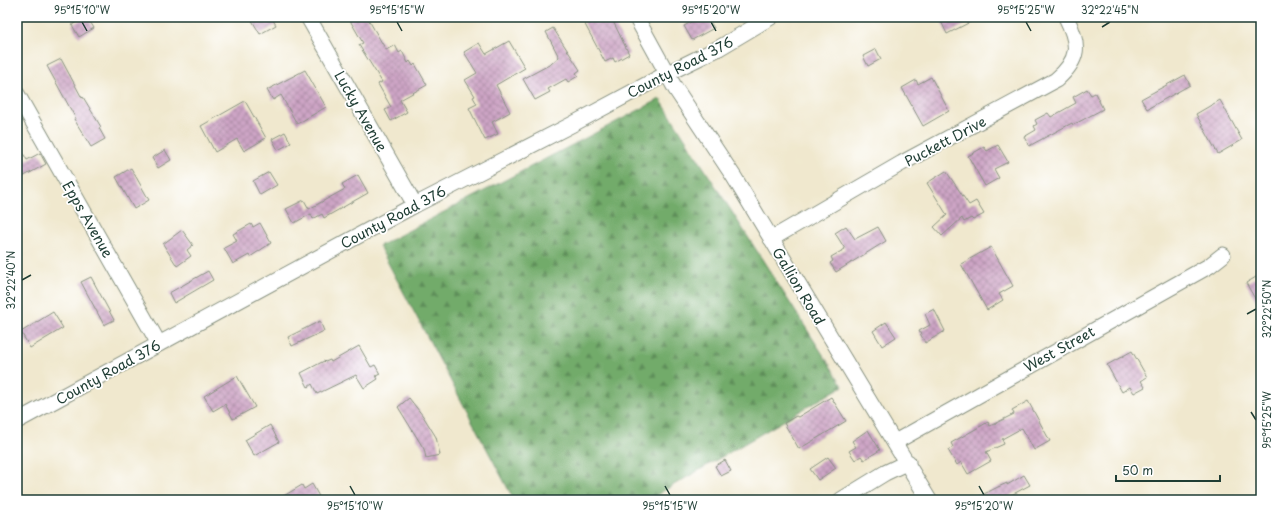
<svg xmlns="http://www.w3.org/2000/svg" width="1278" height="517" font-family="'Playpen Sans',sans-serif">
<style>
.forest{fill:url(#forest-firs);stroke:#48744f}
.building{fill:url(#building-cross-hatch)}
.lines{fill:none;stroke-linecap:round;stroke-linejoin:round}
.minor-casing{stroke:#889281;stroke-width:17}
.minor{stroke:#fff;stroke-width:15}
.ticks{fill:none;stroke:#1f3d34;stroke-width:1.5}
.labels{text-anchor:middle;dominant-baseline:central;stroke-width:3.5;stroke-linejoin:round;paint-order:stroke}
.street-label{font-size:14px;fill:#1f3d34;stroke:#fff}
.neatline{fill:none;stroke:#1f3d34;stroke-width:1.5}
.ticks-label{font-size:10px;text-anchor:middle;fill:#1f3d34}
</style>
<defs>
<pattern id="forest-firs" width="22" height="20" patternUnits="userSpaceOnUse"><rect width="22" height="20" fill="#72ab6a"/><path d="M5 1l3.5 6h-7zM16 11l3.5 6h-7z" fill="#5d8c58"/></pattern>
<pattern id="building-cross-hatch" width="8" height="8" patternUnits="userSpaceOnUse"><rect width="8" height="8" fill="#cda4c5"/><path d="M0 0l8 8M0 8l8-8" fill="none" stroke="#a687a1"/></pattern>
</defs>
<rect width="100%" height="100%" fill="#fff"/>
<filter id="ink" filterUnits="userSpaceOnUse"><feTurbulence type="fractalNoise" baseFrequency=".025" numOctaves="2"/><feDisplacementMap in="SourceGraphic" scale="8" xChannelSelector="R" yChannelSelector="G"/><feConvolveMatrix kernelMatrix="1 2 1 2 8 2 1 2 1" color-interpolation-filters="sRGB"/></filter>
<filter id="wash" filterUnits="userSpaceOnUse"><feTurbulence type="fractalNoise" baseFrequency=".012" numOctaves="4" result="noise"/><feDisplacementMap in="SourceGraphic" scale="16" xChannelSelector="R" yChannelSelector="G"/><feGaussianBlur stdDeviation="0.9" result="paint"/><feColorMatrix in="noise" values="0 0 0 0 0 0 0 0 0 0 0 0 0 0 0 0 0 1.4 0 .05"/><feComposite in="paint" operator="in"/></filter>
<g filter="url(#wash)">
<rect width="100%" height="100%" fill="#f0e8ce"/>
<path class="forest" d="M 660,99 L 843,386 L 648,500 L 514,500 L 379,246 Z"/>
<g id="blocks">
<path class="building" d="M 85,17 L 87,17 L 94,28 L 79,37 L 72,25 Z
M 250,17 L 271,17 L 276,25 L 260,34 Z
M 348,17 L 367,17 L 386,50 L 395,45 L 399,53 L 402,51 L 408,63 L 410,61 L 413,66 L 415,64 L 427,85 L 400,100 L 407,112 L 391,121 L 385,110 L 391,107 L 378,84 L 382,82 L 359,45 L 363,43 Z
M 581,17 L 611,17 L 629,54 L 615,62 L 613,58 L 605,62 Z
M 700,17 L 707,17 L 714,28 L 692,40 L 684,26 Z
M 939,17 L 980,17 L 947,34 Z
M 553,28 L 580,70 L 576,73 L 578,76 L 568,82 L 566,79 L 548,89 L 550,92 L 535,100 L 523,79 L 551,64 L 559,57 L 546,32 Z
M 509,41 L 525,68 L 496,85 L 510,112 L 492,122 L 498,134 L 485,140 L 469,108 L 477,104 L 473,97 L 475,96 L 465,80 L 477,73 L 464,52 L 479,43 L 486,54 Z
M 876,49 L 881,59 L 868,66 L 863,56 Z
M 61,59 L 82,98 L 83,97 L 101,127 L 99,128 L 105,139 L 91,147 L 74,119 L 76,119 L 47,66 Z
M 305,70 L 326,107 L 297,124 L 281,95 L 273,100 L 267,90 Z
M 1185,75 L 1190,85 L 1147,109 L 1141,99 Z
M 931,77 L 949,111 L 923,126 L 902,88 L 916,80 L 918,84 Z
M 1087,89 L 1091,95 L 1095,93 L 1103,109 L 1073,125 L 1072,123 L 1029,146 L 1024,137 L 1036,130 L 1034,126 L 1037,124 L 1035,120 L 1048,113 L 1051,117 L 1076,103 L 1073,97 Z
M 1220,100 L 1242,140 L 1218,154 L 1196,114 Z
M 245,101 L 266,138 L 244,151 L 237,139 L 215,152 L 201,126 Z
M 285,132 L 291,143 L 278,150 L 272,139 Z
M 17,143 L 27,160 L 40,153 L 46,164 L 17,180 Z
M 998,145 L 1008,162 L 994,169 L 999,178 L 985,186 L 968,156 L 984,147 L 987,151 Z
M 165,150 L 171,160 L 158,168 L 152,158 Z
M 131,168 L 149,200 L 134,209 L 116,177 Z
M 946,171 L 969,205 L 976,201 L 984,214 L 973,220 L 971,218 L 964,222 L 962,218 L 942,236 L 934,227 L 947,215 L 927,183 Z
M 269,172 L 277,185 L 260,195 L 253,181 Z
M 358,175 L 368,193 L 324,218 L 322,214 L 313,219 L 311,214 L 294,223 L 286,209 L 304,200 L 309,209 L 345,189 L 342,184 Z
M 260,223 L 271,243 L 250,257 L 249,255 L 233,264 L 224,248 L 237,241 L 233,234 L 251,224 L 253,227 Z
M 846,226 L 855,239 L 878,227 L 886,241 L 836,272 L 830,263 L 833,261 L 831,257 L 845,249 L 835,233 Z
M 182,230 L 193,245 L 187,250 L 191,256 L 177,266 L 163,244 Z
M 991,247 L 1013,286 L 999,294 L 1003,300 L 987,310 L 961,264 Z
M 208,271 L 213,280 L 174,303 L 169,293 Z
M 1261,274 L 1261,309 L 1246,283 Z
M 91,277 L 114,320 L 104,325 L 81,282 Z
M 934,309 L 945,331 L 925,343 L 919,331 L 930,325 L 925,314 Z
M 53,312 L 63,328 L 30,348 L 21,332 Z
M 320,321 L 324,331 L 292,346 L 288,337 Z
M 886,322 L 896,337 L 882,346 L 873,331 Z
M 359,346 L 371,367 L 375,365 L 380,374 L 376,376 L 378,379 L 364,388 L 356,375 L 317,394 L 312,384 L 308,387 L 301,373 L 324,361 L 325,362 L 330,360 L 331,362 Z
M 1132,351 L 1147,377 L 1141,381 L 1145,387 L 1134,393 L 1130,387 L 1122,392 L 1107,365 Z
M 237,376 L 255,407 L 233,419 L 225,404 L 213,411 L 204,396 Z
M 831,397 L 846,421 L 799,449 L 784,423 L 796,416 L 798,417 Z
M 409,398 L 423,416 L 436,437 L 440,455 L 426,458 L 424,449 L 398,407 Z
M 1028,401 L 1050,441 L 1034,450 L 1022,428 L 1002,439 L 1004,444 L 986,452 L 991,461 L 968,474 L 961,462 L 957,465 L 948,450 L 953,447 L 951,443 L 988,422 L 990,426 L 1014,414 L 1012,410 Z
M 270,425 L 279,442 L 254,456 L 245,440 Z
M 868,430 L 880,450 L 864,460 L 861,456 L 855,460 L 849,451 L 856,447 L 852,441 Z
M 828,457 L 836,468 L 818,480 L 810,469 Z
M 725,460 L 731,471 L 721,476 L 715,466 Z
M 1024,475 L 1030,485 L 1002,500 L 972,500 L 998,487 L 1007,483 L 1007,485 Z
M 312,484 L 321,500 L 277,500 L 302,485 L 304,489 Z"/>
</g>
</g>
<g filter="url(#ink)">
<use href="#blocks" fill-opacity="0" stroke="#889281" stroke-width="1"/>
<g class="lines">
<g class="minor-casing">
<path id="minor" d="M 308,17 L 415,205
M 636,17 L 675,88 L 734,177 L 929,500
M 17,94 L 159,344
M 771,239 L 902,163 L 1056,80 C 1080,59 1080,45 1066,17
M 17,421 L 415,205 L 571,125 L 668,73 L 719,48 L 771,17
M 895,442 L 1209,266 L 1223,255
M 841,500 L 885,473 L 908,462"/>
</g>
<use href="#minor" class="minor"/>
</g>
</g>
<path class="ticks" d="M 82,22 L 87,31M 397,22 L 402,31M 711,22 L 716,31M 1026,22 L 1031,31M 1102,27 L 1110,22M 22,280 L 31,275M 1247,314 L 1256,309M 1251,412 L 1256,420M 350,486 L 355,495M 665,486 L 670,495M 979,486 L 984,495"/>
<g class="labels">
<g class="street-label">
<text transform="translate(680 67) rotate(-27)">County Road 376</text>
<text transform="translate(361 111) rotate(60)">Lucky Avenue</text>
<text transform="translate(945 141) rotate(-28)">Puckett Drive</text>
<text transform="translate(393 217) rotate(-28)">County Road 376</text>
<text transform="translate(88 219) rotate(60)">Epps Avenue</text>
<text transform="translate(799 286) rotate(59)">Gallion Road</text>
<text transform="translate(1059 349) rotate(-29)">West Street</text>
<text transform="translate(108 372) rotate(-29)">County Road 376</text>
</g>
</g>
<rect width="1278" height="517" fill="none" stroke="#fff" stroke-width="44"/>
<path d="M1116 475v6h104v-6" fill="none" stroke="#1f3d34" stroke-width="2"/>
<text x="1122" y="475" font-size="12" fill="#1f3d34" stroke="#ffffff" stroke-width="3" paint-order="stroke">50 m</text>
<rect x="22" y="22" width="1234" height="473" class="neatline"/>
<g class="ticks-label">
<text x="82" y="14">95°15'10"W</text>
<text x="397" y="14">95°15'15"W</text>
<text x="711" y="14">95°15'20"W</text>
<text x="1026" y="14">95°15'25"W</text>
<text x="1110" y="14">32°22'45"N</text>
<text transform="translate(11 280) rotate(-90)" y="4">32°22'40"N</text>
<text transform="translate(1267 309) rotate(-90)" y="4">32°22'50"N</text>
<text transform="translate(1267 420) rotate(-90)" y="4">95°15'25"W</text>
<text x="355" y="510">95°15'10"W</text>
<text x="670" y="510">95°15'15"W</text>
<text x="984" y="510">95°15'20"W</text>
</g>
</svg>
